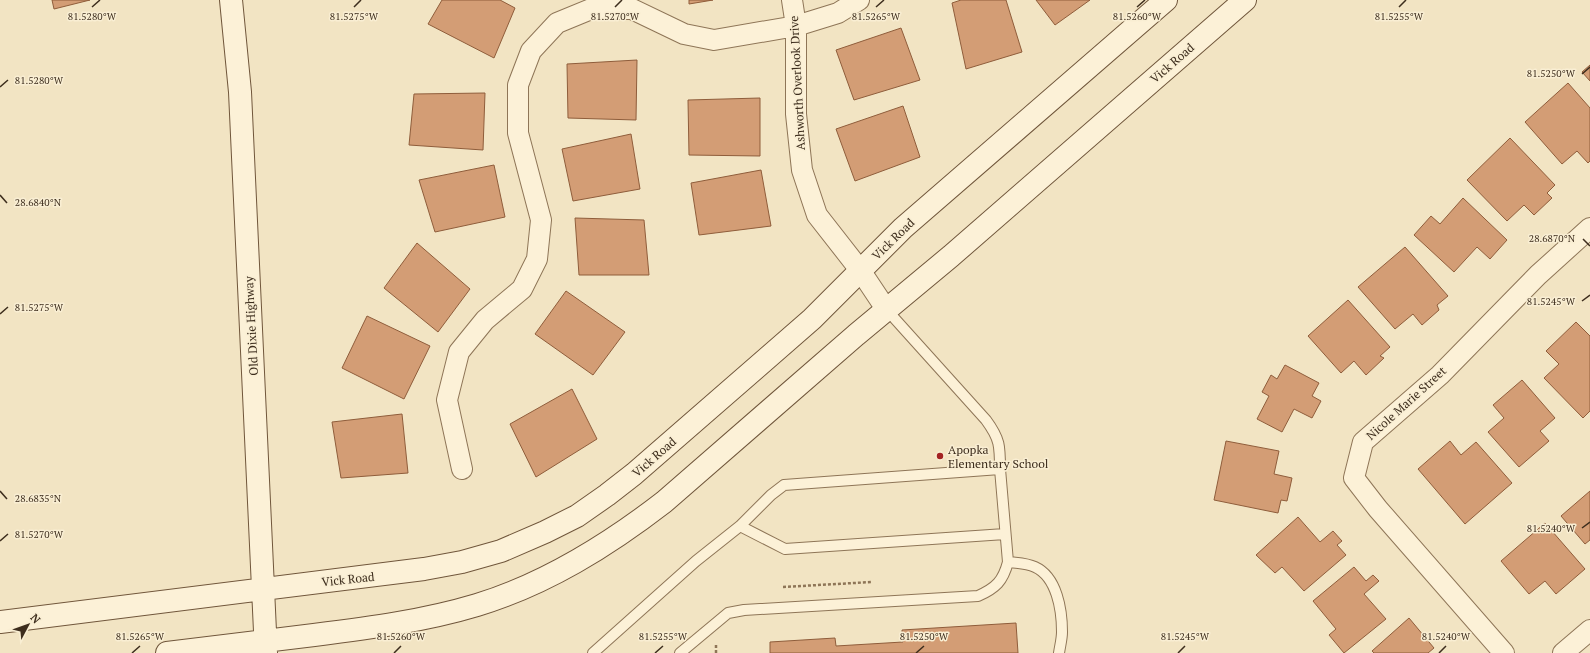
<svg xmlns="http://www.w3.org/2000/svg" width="1590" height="653" font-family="'PT Serif',serif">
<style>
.building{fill:#d39d75;stroke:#8f5d3b}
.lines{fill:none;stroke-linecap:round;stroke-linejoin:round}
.lane-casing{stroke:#8e7557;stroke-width:12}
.street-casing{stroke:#8e7557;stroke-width:22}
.secondary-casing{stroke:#70563b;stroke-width:24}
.path{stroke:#8e7557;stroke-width:2.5;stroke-dasharray:3 2;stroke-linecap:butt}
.lane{stroke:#fcf1d7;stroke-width:10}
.street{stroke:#fcf1d7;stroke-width:20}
.secondary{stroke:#fcf1d7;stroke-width:22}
.ticks{fill:none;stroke:#3d2d1d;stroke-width:1.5}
.poi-dot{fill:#a32222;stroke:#f9eed3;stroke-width:1.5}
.labels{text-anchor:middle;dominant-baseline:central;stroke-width:3;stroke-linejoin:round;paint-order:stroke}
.street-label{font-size:12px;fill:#3d2d1d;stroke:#f9eed3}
.poi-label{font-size:12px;fill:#3d2d1d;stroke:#f9eed3;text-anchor:start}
.ticks-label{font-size:10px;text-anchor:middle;fill:#3d2d1d;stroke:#f9eed3;stroke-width:3;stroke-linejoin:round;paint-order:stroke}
</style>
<rect width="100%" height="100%" fill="#f2e4c3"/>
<path class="building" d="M 52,0 L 90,0 L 54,9 Z
M 442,0 L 500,0 L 515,8 L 494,58 L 428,24 Z
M 689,0 L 713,0 L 689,4 Z
M 961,0 L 1006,0 L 1022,52 L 966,69 L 952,3 Z
M 1036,0 L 1090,0 L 1055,25 Z
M 901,28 L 920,80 L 854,100 L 836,50 Z
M 637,60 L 636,120 L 568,118 L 567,64 Z
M 1590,65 L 1590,81 L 1582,72 Z
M 1568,83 L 1590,108 L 1590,161 L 1588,163 L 1577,151 L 1562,164 L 1525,122 Z
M 485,93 L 483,150 L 409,145 L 414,94 Z
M 760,98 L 760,156 L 689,155 L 688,100 Z
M 903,106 L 920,157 L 855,181 L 836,129 Z
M 631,134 L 640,189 L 573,201 L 562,149 Z
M 1510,138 L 1555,185 L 1547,193 L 1552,198 L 1534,215 L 1524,205 L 1507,221 L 1467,180 Z
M 494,165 L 505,217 L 435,232 L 419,180 Z
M 761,170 L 771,226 L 699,235 L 691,183 Z
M 1463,198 L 1507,240 L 1490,259 L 1477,247 L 1454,272 L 1414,235 L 1431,216 L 1440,224 Z
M 575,218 L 644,220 L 649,275 L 579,275 Z
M 417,243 L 470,289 L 438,332 L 384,288 Z
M 1405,247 L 1448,296 L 1437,305 L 1439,310 L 1422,325 L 1413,314 L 1395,329 L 1358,287 Z
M 566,291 L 625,332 L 593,375 L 535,334 Z
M 1348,300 L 1390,347 L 1380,356 L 1384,358 L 1366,375 L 1354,361 L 1341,373 L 1308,336 Z
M 367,316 L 430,346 L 404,399 L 342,368 Z
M 1576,322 L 1590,336 L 1590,411 L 1583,418 L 1544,378 L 1559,364 L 1546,351 Z
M 1285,365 L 1319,383 L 1312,396 L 1321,401 L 1312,418 L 1294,409 L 1282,432 L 1257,419 L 1269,396 L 1262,392 L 1271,375 L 1277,379 Z
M 1522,380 L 1555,418 L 1540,431 L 1549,441 L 1519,467 L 1488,432 L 1504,418 L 1493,405 Z
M 572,389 L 597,439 L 536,477 L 510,424 Z
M 402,414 L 408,473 L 341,478 L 332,422 Z
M 1226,441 L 1279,451 L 1274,474 L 1292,478 L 1287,501 L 1281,500 L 1278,513 L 1214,500 Z
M 1450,441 L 1461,455 L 1476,442 L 1512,483 L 1465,524 L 1418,469 Z
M 1590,491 L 1590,540 L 1585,544 L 1561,516 Z
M 1298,517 L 1320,542 L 1333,531 L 1342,541 L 1337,545 L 1346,555 L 1304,591 L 1282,567 L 1275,573 L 1256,555 Z
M 1545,523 L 1585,569 L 1556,594 L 1545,581 L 1529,594 L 1501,561 Z
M 1354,567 L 1366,581 L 1373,575 L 1379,581 L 1364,594 L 1386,619 L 1344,653 L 1329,635 L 1336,629 L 1313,601 Z
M 1409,618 L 1434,648 L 1428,653 L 1374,653 L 1372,651 Z
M 1016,623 L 1018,653 L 770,653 L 770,642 L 835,638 L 836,646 L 903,642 L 902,630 Z"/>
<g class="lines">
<g class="lane-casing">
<path id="lane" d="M 886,309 L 986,420 C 1000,439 1000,446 1000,469
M 740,526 L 785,549 L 1005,534
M 1008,562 C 1017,563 1026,563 1035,567 C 1057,577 1062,610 1062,632 C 1062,639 1060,646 1059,653
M 593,653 L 696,561 L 740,526 L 771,495 L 784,485 L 1000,469 L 1008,562 C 1003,581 996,588 978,596 L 744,610 L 728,613 L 680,653"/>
</g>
<g class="street-casing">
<path id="street" d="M 792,0 L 796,26 L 796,114 L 802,170 L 817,215 L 860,270 L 886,309
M 462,469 L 447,400 L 459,352 L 485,320 L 522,289 L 537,259 L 541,220 L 518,133 L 518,85 L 531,51 L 557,23 L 591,9 L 632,9 L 684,34 L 714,40 L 796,26 L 838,13 L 859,0
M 1504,653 L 1378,509 L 1354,478 L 1363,442 L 1440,375 L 1538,275 L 1590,228
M 1563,653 L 1590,630"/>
</g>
<g class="secondary-casing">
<path id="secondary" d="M 231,0 L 240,92 L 266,653
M 0,622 L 424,569 L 462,562 L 501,551 L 545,532 L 577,516 L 607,495 L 634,474 L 812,319 L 903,228 L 1166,0
M 167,653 C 216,647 265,641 314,635 C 369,628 424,621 477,605 C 546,584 607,546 664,502 L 856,335 L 951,256 L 1245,0"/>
</g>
<path class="path" d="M 783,587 L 872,582
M 716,645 L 716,653"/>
<use href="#lane" class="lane"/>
<use href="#street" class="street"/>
<use href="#secondary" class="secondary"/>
</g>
<path class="ticks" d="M 92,7 L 100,0M 354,7 L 361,0M 615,7 L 622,0M 876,7 L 884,0M 1137,7 L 1145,0M 1399,7 L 1406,0M 1582,74 L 1590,67M 0,87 L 8,80M 0,195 L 7,203M 1583,239 L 1590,246M 1582,301 L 1590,295M 0,314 L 8,307M 0,491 L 7,499M 1582,528 L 1590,522M 0,541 L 8,534M 132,653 L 140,646M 394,653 L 401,646M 655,653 L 663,646M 916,653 L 924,646M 1178,653 L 1185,646M 1439,653 L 1446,646"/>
<circle class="poi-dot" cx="940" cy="456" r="4"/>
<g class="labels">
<g class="street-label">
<text transform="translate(1172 63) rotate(-41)">Vick Road</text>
<text transform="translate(797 83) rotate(-93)">Ashworth Overlook Drive</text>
<text transform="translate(893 239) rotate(-44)">Vick Road</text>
<text transform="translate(251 326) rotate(-93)">Old Dixie Highway</text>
<text transform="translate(1406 403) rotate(-42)">Nicole Marie Street</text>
<text transform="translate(654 457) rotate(-41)">Vick Road</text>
<text transform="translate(348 579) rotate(-6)">Vick Road</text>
</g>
<g class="poi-label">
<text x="948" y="449">Apopka<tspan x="948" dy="14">Elementary School</tspan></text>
</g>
</g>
<g class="ticks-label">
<text x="92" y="20">81.5280°W</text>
<text x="354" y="20">81.5275°W</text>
<text x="615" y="20">81.5270°W</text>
<text x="876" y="20">81.5265°W</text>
<text x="1137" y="20">81.5260°W</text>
<text x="1399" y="20">81.5255°W</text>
<text x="1551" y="77">81.5250°W</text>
<text x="39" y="84">81.5280°W</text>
<text x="38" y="206">28.6840°N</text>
<text x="1552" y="242">28.6870°N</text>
<text x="1551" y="305">81.5245°W</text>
<text x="39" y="311">81.5275°W</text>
<text x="38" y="502">28.6835°N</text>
<text x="1551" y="532">81.5240°W</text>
<text x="39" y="538">81.5270°W</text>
<text x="140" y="640">81.5265°W</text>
<text x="401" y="640">81.5260°W</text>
<text x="663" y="640">81.5255°W</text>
<text x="924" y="640">81.5250°W</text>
<text x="1185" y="640">81.5245°W</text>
<text x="1446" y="640">81.5240°W</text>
</g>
<g transform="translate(28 625) rotate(49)" stroke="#f9eed3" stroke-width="3" paint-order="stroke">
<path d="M0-3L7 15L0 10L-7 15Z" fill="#3d2d1d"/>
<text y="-6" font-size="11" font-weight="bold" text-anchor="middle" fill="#3d2d1d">N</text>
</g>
</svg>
